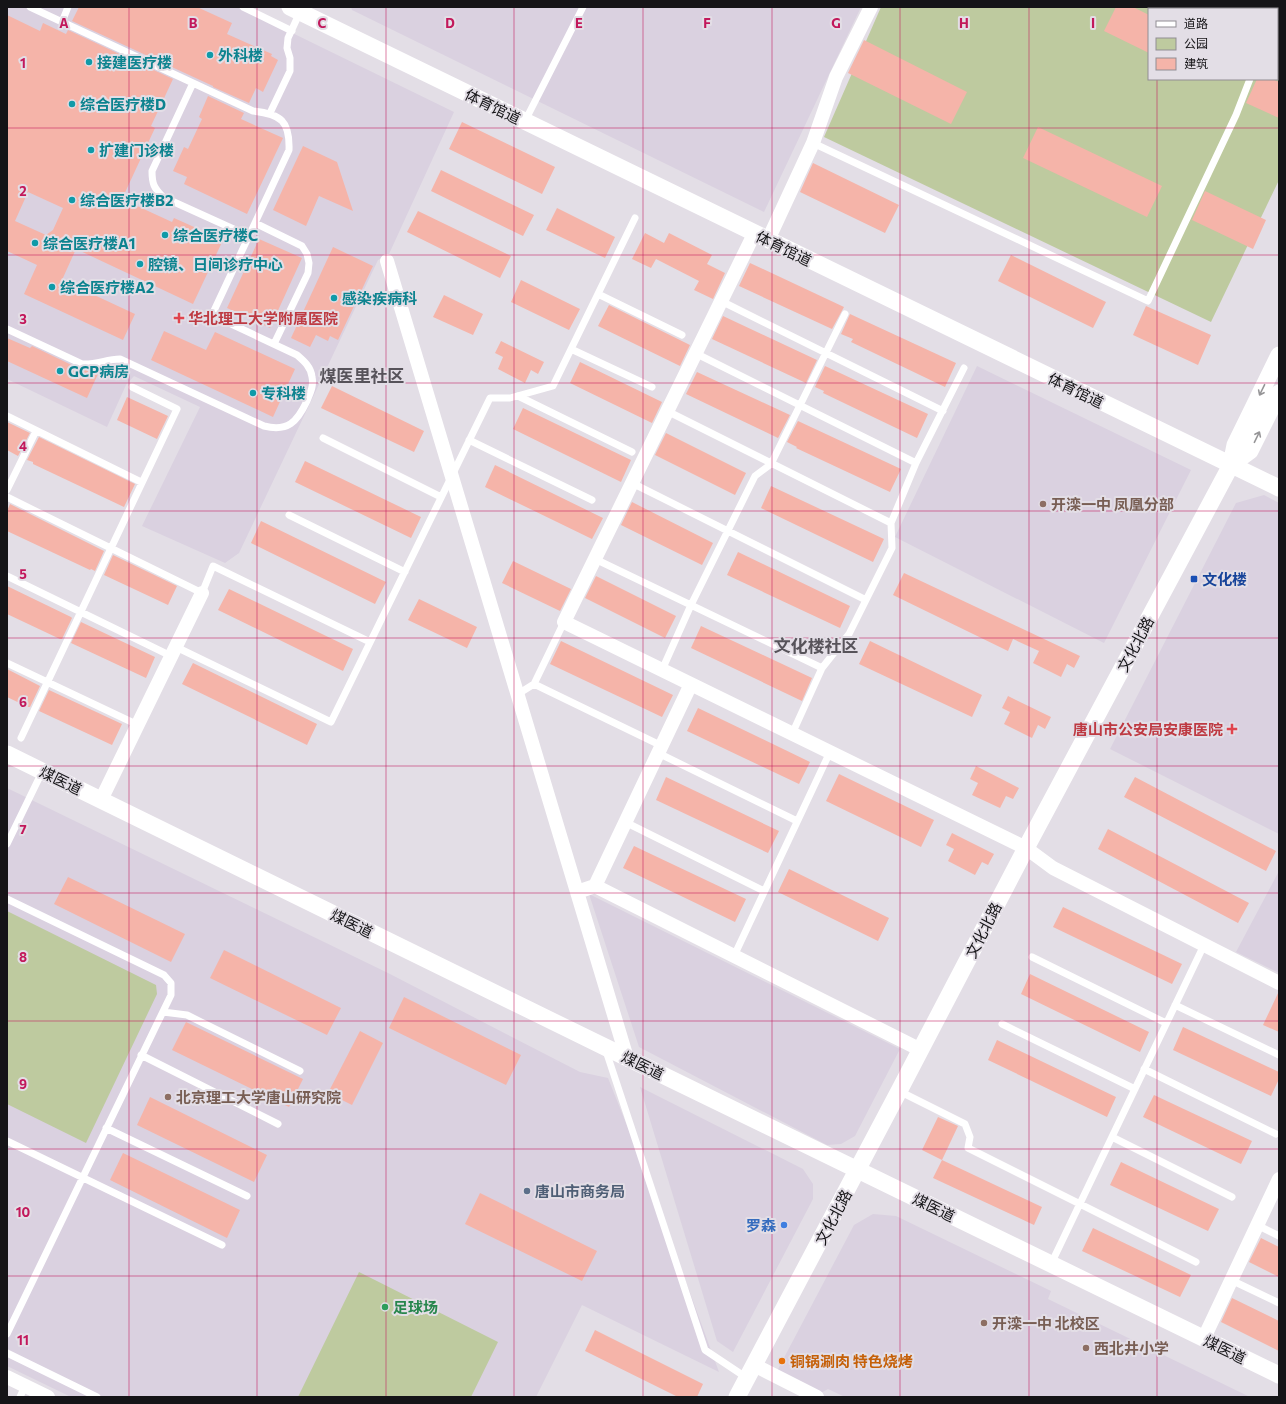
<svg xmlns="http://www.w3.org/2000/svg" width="1286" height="1404" font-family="Commissioner,'Noto Sans SC',sans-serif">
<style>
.built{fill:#dad1e0}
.green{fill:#beca9f;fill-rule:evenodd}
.building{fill:#f5b4a9;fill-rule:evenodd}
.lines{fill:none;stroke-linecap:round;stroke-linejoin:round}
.service{stroke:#fff;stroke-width:7}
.minor{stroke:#fff;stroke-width:14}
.tertiary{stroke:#fff;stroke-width:17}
.oneway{stroke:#969597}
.grid{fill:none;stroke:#c2185b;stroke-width:1;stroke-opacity:0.55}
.culture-dot{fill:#0f9aa8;stroke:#e3dee6;stroke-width:1.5}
.health-dot{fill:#e0444e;stroke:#e3dee6;stroke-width:1.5}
.education-dot{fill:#8d6e63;stroke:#e3dee6;stroke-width:1.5}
.transit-dot{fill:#1a4fb4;stroke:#e3dee6;stroke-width:1.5}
.service-dot{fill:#5c6f8a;stroke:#e3dee6;stroke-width:1.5}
.shop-dot{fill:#3f7fe0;stroke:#e3dee6;stroke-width:1.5}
.leisure-dot{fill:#2e9e5b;stroke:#e3dee6;stroke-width:1.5}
.food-dot{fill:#e8710a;stroke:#e3dee6;stroke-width:1.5}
.labels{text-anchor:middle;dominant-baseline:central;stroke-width:4;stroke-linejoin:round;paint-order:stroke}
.culture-label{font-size:15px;font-weight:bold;fill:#0d838f;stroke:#e3dee6;text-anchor:start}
.street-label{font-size:15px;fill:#151417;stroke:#e3dee6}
.health-label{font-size:15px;font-weight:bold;fill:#be3a42;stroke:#e3dee6;text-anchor:start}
.education-label{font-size:15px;font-weight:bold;fill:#785e54;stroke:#e3dee6;text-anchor:start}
.transit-label{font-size:15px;font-weight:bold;fill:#164399;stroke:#e3dee6;text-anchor:start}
.service-label{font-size:15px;font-weight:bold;fill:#4e5e75;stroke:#e3dee6;text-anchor:start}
.shop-label{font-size:15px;font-weight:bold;fill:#366cbe;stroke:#e3dee6;text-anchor:end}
.leisure-label{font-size:15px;font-weight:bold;fill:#27864d;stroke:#e3dee6;text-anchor:start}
.food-label{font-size:15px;font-weight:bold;fill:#c56008;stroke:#e3dee6;text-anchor:start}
.quarter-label{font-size:17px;font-weight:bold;fill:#57535a;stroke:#e3dee6}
.grid-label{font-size:13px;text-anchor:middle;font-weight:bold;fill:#c2185b;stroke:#e3dee6;stroke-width:4;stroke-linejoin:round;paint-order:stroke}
</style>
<rect width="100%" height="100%" fill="#e3dee6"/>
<path class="built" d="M 7,7 L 239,7 L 454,112 L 389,254 L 378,260 L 239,553 L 225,563 L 142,526 L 200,407 L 134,376 L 126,385 L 107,427 L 7,379 Z
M 351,7 L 861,7 L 764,212 L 352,10 Z
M 977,366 L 1191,470 L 1104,643 L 895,537 Z
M 1264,495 L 1279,503 L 1279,834 L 1110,749 L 1236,503 Z
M 7,788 L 388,973 L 580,1072 L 608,1078 L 649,1181 L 719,1372 L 582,1305 L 536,1397 L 71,1397 L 7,1366 Z
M 1279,871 L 1279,973 L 1236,952 Z
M 589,894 L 900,1049 L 855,1136 L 841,1144 L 827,1145 L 639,1047 Z
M 640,1087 L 803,1169 L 813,1184 L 813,1199 L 733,1352 L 717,1341 Z
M 873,1214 L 896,1216 L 1051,1291 L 1048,1299 L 1250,1397 L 845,1397 L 828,1389 L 821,1393 L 777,1371 L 854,1225 Z"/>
<path class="green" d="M 881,7 L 1279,7 L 1279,180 L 1211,322 L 824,137 ZM 1149,9 L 1277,9 L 1277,79 L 1149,79 Z
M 7,911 L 156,985 L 157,994 L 86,1143 L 7,1104 Z
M 359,1272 L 498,1342 L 471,1397 L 298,1397 Z"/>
<path class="building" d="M 79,7 L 197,7 L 232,23 L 227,34 L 272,54 L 271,56 L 278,60 L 263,92 L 256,88 L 249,103 L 213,87 L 213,86 L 72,21 Z
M 1116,7 L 1133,7 L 1149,15 L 1149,53 L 1104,31 Z
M 7,15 L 40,31 L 43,23 L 66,34 L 68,30 L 173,79 L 151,126 L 155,128 L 122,199 L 172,222 L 174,218 L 223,240 L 193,304 L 76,249 L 62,280 L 135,314 L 123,340 L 24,294 L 37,265 L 7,251 ZM 28,192 L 63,208 L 53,230 L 46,235 L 15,221 Z
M 864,40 L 967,92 L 951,124 L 848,73 Z
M 1257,79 L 1272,79 L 1279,82 L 1279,118 L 1246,103 Z
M 208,96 L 244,113 L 241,119 L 283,138 L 247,214 L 184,184 L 187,177 L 173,171 L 184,147 L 188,149 L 202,119 L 199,117 Z
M 462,122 L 555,167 L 542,194 L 449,149 Z
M 1038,127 L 1162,186 L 1147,217 L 1023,158 Z
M 303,146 L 337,162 L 353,211 L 319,196 L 306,226 L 273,210 Z
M 813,163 L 899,205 L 885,233 L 800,192 Z
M 441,170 L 534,215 L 523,236 L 431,191 Z
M 1205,191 L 1266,220 L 1253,249 L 1192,220 Z
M 557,208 L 615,237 L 605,258 L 546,230 Z
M 418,211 L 511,256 L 500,278 L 407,232 Z
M 645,233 L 664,243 L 669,233 L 712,255 L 707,264 L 725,273 L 713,299 L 694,290 L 699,281 L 656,259 L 651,268 L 632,259 Z
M 259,239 L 302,258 L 270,328 L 227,308 Z
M 333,247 L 373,266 L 338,340 L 330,336 L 328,341 L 316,335 L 310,347 L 291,338 Z
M 1011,255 L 1106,302 L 1093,328 L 998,281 Z
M 750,263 L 844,307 L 832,329 L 739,286 Z
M 521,280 L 580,309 L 569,330 L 511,302 Z
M 444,295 L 483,314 L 473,335 L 433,317 Z
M 609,305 L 690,345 L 680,366 L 598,326 Z
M 1146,306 L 1211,335 L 1198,365 L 1133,335 Z
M 850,314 L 956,363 L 945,387 L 851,342 L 853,339 L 841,334 Z
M 723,316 L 817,360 L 806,383 L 712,339 Z
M 164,331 L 206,350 L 215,332 L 295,369 L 273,417 L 151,360 Z
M 7,338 L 30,348 L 32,346 L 80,369 L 87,369 L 98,374 L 87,398 L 7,361 Z
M 501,341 L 544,362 L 538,374 L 531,370 L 525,383 L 498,369 L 503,357 L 495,353 Z
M 580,362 L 662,402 L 652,423 L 570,383 Z
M 825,366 L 928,414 L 917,438 L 823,393 L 824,391 L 815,387 Z
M 697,372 L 790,415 L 778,438 L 686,394 Z
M 332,386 L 424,431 L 414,452 L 321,408 Z
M 127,397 L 168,416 L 157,439 L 117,420 Z
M 523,408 L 631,460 L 621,482 L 513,429 Z
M 798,421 L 901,469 L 890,492 L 796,448 L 797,447 L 787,442 Z
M 7,422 L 30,433 L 18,456 L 7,450 Z
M 666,433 L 746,473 L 735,495 L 655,455 Z
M 39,437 L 135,484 L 124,507 L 33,464 L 33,462 L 27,460 Z
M 305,461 L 421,517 L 411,538 L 295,482 Z
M 495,465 L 603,518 L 592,539 L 485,487 Z
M 771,486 L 884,539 L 873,562 L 761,508 Z
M 632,502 L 713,543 L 702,565 L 621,525 Z
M 10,504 L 104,551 L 95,571 L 91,569 L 90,570 L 7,531 L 7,511 Z
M 261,521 L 386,582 L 375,604 L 251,543 Z
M 738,552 L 850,606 L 840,628 L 727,575 Z
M 113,555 L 177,586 L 168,605 L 104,575 Z
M 513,561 L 571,589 L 560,611 L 502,583 Z
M 904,573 L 1080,656 L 1074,668 L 1067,664 L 1061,677 L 1033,663 L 1039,651 L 1013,639 L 1008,651 L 893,595 Z
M 596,576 L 676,616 L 665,638 L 585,598 Z
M 7,586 L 71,617 L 72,618 L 62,639 L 60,639 L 7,614 Z
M 229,589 L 353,649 L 343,671 L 218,610 Z
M 419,599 L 477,627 L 467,648 L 408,620 Z
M 81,622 L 155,657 L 146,678 L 71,643 Z
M 701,626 L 812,678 L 802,701 L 691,648 Z
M 561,641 L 673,695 L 662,717 L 550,664 Z
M 870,641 L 982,695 L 972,717 L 859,664 Z
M 193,663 L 317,724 L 307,745 L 182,684 Z
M 7,669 L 40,686 L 30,707 L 28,707 L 7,697 Z
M 49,690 L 122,724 L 112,745 L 39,711 Z
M 1008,696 L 1051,717 L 1045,729 L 1038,725 L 1032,738 L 1004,724 L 1010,712 L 1002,708 Z
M 698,708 L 810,762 L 799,784 L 687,731 Z
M 976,766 L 1019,788 L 1013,799 L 1006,796 L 1000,808 L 972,795 L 978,783 L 970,779 Z
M 839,774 L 934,820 L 921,847 L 826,801 Z
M 666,777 L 779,831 L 768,853 L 656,800 Z
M 1135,777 L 1276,851 L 1266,871 L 1124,797 Z
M 1108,829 L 1249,903 L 1238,923 L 1098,849 Z
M 952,833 L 994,854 L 988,865 L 982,862 L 975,875 L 948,861 L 954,849 L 946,845 Z
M 634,846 L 746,899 L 735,922 L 623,868 Z
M 789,869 L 889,918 L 878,941 L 778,892 Z
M 68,877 L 185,934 L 171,962 L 54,904 Z
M 1063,907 L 1182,964 L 1172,984 L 1053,927 Z
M 224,950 L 341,1008 L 327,1035 L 210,978 Z
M 1030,974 L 1149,1032 L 1140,1052 L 1021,994 Z
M 1279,991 L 1279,1032 L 1263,1025 Z
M 404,997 L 521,1055 L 506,1085 L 389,1028 Z
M 186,1022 L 303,1079 L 289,1107 L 172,1050 Z
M 1183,1027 L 1279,1072 L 1279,1079 L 1271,1096 L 1173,1050 Z
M 360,1031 L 383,1043 L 352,1105 L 328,1093 Z
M 997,1040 L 1116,1097 L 1107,1117 L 988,1060 Z
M 1154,1095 L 1252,1141 L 1241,1164 L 1143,1117 Z
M 150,1097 L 267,1155 L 254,1182 L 137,1125 Z
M 938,1117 L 958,1126 L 942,1160 L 922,1150 Z
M 123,1153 L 240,1210 L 227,1238 L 110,1180 Z
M 942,1160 L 1042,1207 L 1034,1225 L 933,1178 Z
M 1121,1162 L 1219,1209 L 1208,1231 L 1110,1185 Z
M 480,1193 L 597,1251 L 582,1281 L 465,1224 Z
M 1093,1228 L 1191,1275 L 1180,1297 L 1082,1251 Z
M 1261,1238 L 1279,1247 L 1279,1277 L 1249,1262 Z
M 1232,1298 L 1279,1321 L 1279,1351 L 1221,1322 Z
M 595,1330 L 703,1384 L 697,1397 L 678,1397 L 585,1351 Z"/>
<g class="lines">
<path class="service" d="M 243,7 L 292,31
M 1240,7 L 1244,9
M 1267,7 L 1271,9
M 1276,9 L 1277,7
M 62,22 L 68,7
M 1277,27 L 1279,28
M 193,83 L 152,171 C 152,184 154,188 163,197 L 249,236
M 270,113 L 290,71 L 290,58 L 287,48 L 288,38 L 300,12
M 525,121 L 583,7
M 813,143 L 1148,301 L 1236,115 L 1250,79
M 255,223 L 302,246 L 307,254 L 309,263 L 308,273 L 274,344
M 598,294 L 682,335
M 721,301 L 943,411
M 7,329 L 82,364 C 97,365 106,359 120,359 L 264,426 C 288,432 297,422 307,401 C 310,393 314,386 312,377 C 311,367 304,361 297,355 L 212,315 L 289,150 C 290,121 281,114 253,111 L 30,7
M 571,349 L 652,387
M 695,353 L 916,463
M 518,396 L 632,452
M 667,411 L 891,523 L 892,548 L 849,634 L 822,668 L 792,734
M 7,416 L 141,482
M 323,438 L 441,497
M 469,440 L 592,500
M 632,483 L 866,600
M 7,490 L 36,431
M 7,497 L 202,593 L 213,566 L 370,642
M 289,515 L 405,572
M 891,523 L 916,463 L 964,368
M 595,559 L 822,668
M 7,576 L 171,656
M 176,647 L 331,722 L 490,398 L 510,398 L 553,386 L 635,218
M 7,663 L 138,725
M 662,670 L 691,605 L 755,476 L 771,464 L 845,314
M 534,684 L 662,746
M 518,694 L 534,684 L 564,622
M 21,738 L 177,409 L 132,387
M 658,753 L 797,821
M 625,822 L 764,891
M 7,844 L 42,772
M 7,899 L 164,975 L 171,983 L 171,995 L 7,1334
M 734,956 L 830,752
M 1032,957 L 1166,1023
M 1175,1005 L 1279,1055
M 163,1012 L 187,1015 L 300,1071
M 1002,1024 L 1135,1089
M 606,1051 L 705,1350 L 747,1378
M 141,1055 L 278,1124
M 1144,1069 L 1276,1134
M 899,1091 L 965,1124 L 970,1137 L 968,1148 L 1196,1262
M 106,1128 L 247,1196
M 1112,1137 L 1232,1197
M 7,1141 L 222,1245
M 1257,1225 L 1279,1236
M 1051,1264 L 1204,945
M 1231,1280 L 1279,1303
M 7,1353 L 97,1397
M 20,1397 L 25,1386"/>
<path class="minor" d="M 754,234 L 564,622 L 1026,848 L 1053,868 L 1279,983
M 768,240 L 813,143 L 836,77 L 871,7
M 387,261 L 627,1058
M 101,800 L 202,593
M 595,886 L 691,684
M 577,892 L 595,886 L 921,1050
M 1204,1338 L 1279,1179
M 754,1365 L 817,1397
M 7,1377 L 48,1397"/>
<path class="tertiary" d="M 290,7 L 1279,488
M 1231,465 L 1250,451 L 1279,393
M 7,754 L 605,1047 L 1279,1375
M 737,1397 L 899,1091 L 1026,848 L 1231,465 L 1235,445 L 1279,355"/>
</g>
<defs><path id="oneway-shaft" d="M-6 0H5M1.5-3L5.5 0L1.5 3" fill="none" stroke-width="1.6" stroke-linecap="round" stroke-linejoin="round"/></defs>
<g class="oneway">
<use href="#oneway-shaft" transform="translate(1262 390) rotate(116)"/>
<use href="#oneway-shaft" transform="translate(1257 437) rotate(-64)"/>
</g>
<path class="grid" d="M 129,7 L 129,1397M 257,7 L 257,1397M 386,7 L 386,1397M 514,7 L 514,1397M 643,7 L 643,1397M 772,7 L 772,1397M 900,7 L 900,1397M 1029,7 L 1029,1397M 1157,7 L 1157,9M 1157,79 L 1157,1397M 7,128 L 1279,128M 7,255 L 1279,255M 7,383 L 1279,383M 7,511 L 1279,511M 7,638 L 1279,638M 7,766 L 1279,766M 7,893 L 1279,893M 7,1021 L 1279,1021M 7,1149 L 1279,1149M 7,1276 L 1279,1276"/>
<g class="culture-dot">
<circle cx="210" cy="55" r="4"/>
<circle cx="89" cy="62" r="4"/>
<circle cx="72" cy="104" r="4"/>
<circle cx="91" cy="150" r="4"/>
<circle cx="72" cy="200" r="4"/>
<circle cx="165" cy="235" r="4"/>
<circle cx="35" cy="243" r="4"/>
<circle cx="140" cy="264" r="4"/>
<circle cx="52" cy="287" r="4"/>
<circle cx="334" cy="298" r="4"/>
<circle cx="60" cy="371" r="4"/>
<circle cx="253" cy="393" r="4"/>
</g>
<g class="health-dot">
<path d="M177 312h4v4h4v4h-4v4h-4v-4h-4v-4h4z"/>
<path d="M1230 723h4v4h4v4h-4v4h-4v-4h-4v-4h4z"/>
</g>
<g class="education-dot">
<circle cx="1043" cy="504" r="4"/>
<circle cx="168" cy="1097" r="4"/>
<circle cx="984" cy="1323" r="4"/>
<circle cx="1086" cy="1348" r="4"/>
</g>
<rect class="transit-dot" x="1190" y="575" width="8" height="8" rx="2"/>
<circle class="service-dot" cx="527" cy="1191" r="4"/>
<circle class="shop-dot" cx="784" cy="1225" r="4"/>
<circle class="leisure-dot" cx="385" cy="1307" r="4"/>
<circle class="food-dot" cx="782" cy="1361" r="4"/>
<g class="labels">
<g class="culture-label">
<text x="218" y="55">外科楼</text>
<text x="97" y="62">接建医疗楼</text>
<text x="80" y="104">综合医疗楼D</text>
<text x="99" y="150">扩建门诊楼</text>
<text x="80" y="200">综合医疗楼B2</text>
<text x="173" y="235">综合医疗楼C</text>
<text x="43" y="243">综合医疗楼A1</text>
<text x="148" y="264">腔镜、日间诊疗中心</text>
<text x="60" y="287">综合医疗楼A2</text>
<text x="342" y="298">感染疾病科</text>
<text x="68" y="371">GCP病房</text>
<text x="261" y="393">专科楼</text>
</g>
<g class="street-label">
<text transform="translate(493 106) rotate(26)">体育馆道</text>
<text transform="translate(784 248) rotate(26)">体育馆道</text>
<text transform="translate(1076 390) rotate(26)">体育馆道</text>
<text transform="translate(1135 644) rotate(-62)">文化北路</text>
<text transform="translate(61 780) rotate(26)">煤医道</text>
<text transform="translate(352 923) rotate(26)">煤医道</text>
<text transform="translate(983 930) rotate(-63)">文化北路</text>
<text transform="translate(643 1065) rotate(26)">煤医道</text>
<text transform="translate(934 1207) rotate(26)">煤医道</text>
<text transform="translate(833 1217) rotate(-62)">文化北路</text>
<text transform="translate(1225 1349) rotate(26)">煤医道</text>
</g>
<g class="health-label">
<text x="188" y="318">华北理工大学附属医院</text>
<text x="1223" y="729" text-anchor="end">唐山市公安局安康医院</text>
</g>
<g class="education-label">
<text x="1051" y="504">开滦一中 凤凰分部</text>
<text x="176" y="1097">北京理工大学唐山研究院</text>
<text x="992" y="1323">开滦一中 北校区</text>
<text x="1094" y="1348">西北井小学</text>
</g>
<g class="transit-label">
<text x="1202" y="579">文化楼</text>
</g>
<g class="service-label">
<text x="535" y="1191">唐山市商务局</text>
</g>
<g class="shop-label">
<text x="776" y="1225">罗森</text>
</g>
<g class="leisure-label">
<text x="393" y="1307">足球场</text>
</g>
<g class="food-label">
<text x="790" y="1361">铜锅涮肉 特色烧烤</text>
</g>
<g class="quarter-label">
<text x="362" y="375">煤医里社区</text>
<text x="816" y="645">文化楼社区</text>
</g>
</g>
<g class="grid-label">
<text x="64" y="28">A</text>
<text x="193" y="28">B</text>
<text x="322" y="28">C</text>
<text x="450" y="28">D</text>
<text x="579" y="28">E</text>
<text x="707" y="28">F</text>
<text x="836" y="28">G</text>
<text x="964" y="28">H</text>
<text x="1093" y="28">I</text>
<text x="23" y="68">1</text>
<text x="23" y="196">2</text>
<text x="23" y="324">3</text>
<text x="23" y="451">4</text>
<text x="23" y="579">5</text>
<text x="23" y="707">6</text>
<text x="23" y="834">7</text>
<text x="23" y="962">8</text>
<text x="23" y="1089">9</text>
<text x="23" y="1217">10</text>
<text x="23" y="1345">11</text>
</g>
<rect width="1286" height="1404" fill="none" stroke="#151417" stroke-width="16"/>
<rect x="1148" y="8" width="130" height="72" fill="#e3dee6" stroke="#918d93"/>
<rect x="1156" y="21" width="20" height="6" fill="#ffffff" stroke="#918d93"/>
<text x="1184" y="28" font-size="12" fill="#151417">道路</text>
<rect x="1156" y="38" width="20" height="12" fill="#beca9f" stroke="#918d93"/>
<text x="1184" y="48" font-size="12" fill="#151417">公园</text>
<rect x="1156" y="58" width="20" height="12" fill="#f5b4a9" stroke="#918d93"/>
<text x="1184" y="68" font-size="12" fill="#151417">建筑</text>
</svg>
